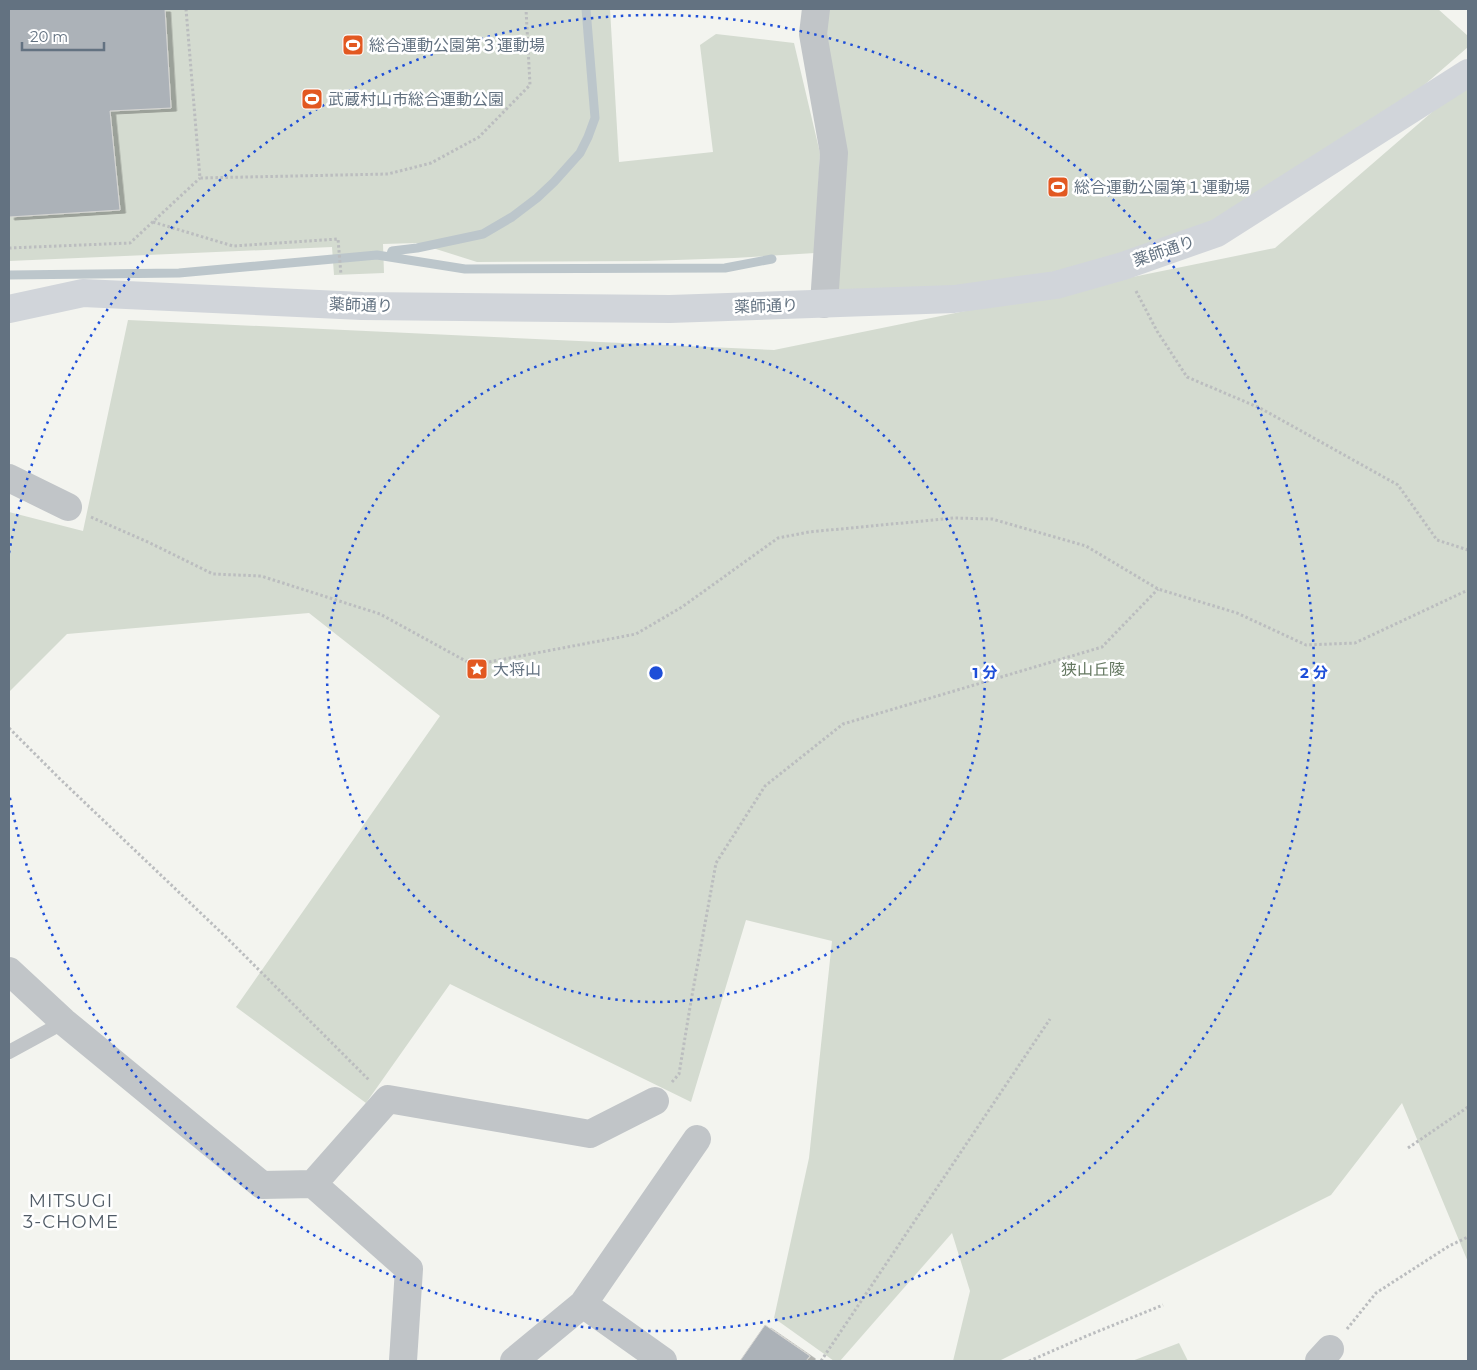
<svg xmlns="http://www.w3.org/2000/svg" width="1477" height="1370" font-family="Montserrat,'Noto Sans JP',sans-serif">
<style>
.green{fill:#d4dbd0}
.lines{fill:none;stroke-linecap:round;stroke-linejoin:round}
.stream{stroke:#bcc6cb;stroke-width:9}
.building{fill:#acb2b8;stroke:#d5d5d2;filter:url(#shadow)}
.path{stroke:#bbbdbf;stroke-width:3;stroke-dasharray:2.5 2.5;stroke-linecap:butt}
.lane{stroke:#c1c5c8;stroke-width:14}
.street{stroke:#c1c5c8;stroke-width:28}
.secondary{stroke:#d1d5da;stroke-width:28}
.ring{fill:none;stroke:#1d4ed8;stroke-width:2.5;stroke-dasharray:2.5 5}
.labels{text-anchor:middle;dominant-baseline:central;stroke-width:5;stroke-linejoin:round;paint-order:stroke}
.poi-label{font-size:16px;fill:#637281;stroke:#fff;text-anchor:start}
.street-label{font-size:16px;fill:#637281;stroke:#fff}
.park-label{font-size:16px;fill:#657861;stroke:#fff}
.neighbourhood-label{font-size:18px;letter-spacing:1px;fill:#505b66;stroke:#fff}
.centre{fill:#1d4ed8;stroke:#fff;stroke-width:2.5}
.ring-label{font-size:15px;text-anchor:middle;font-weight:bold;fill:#1d4ed8;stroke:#fff;stroke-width:5;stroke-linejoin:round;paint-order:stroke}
</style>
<defs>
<filter id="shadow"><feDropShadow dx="5.5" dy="3" stdDeviation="0" flood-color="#0004"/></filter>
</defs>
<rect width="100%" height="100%" fill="#f3f4ef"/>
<path class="green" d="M 9,9 L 610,9 L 619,162 L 713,152 L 700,45 L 716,34 L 794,43 L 820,153 L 815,253 L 734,258 L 647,261 L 477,262 L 417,243 L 383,244 L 384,273 L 334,275 L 332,247 L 9,261 Z
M 826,9 L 1438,9 L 1468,36 L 1468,47 L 1362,139 L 1218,218 L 1071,280 L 829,316 L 820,36 Z
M 1468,81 L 1468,1262 L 1402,1103 L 1331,1195 L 999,1361 L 953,1361 L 970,1291 L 952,1233 L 840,1361 L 834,1361 L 774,1318 L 809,1158 L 832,941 L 746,920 L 691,1102 L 450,984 L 366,1103 L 236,1007 L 440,716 L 309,613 L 67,634 L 9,692 L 9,512 L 83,531 L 128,320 L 774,350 L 1275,248 Z
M 1179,1343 L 1188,1361 L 1132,1361 Z"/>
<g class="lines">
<path class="stream" d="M 390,257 L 392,251 L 417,248 L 483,234 L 512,217 L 537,198 L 554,182 L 580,153 L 588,137 L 595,118 L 586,9
M 9,275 L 179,273 L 377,255 L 465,269 L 725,268 L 772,259"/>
</g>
<path class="building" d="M 9,9 L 165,9 L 171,108 L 110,111 L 120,210 L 9,217 Z
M 765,1325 L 810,1356 L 806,1361 L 740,1361 Z"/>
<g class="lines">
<path class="path" d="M 186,9 L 200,178 L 388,174 L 431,163 L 479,137 L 530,85 L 526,9
M 153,222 L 233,246 L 338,239 L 341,275
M 9,248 L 130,243 L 200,178
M 1136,291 L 1157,331 L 1187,377 L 1260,408 L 1398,485 L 1437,540 L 1468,550
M 91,517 L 150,543 L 213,574 L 261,576 L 380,614 L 473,665 L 636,634 L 682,607 L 778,538 L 809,532 L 954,518 L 992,519 L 1086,546 L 1158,589 L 1237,613 L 1306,645 L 1355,643 L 1468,590
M 9,728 L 60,779 L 228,939 L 370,1081
M 672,1082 L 679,1074 L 691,1001 L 716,863 L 765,786 L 843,724 L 1102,647 L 1158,589
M 1408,1148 L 1468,1107
M 1347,1329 L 1376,1293 L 1449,1246 L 1468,1237
M 821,1361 L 1050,1019
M 1029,1361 L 1084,1337 L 1163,1305"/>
<path class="lane" d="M 9,1052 L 64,1022"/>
<path class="street" d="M 816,9 L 813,34 L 834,153 L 824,304
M 9,478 L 68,507
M 9,971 L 64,1022 L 262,1185 L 313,1184 L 409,1269 L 403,1361
M 313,1184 L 388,1099 L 590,1134 L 655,1101
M 583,1304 L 663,1361
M 514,1361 L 583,1304 L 697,1139
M 1319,1361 L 1330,1349"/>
<path class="secondary" d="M 9,309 L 83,293 L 362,306 L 670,309 L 954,299 L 1056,285 L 1123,266 L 1217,233 L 1468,73"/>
</g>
<g class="ring">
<circle cx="656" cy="673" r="329"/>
<path d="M9 553A658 658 0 1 1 9 793"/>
</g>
<defs>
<g id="stadium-square" transform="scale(1.125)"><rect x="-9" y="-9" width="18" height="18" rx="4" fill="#e25821" stroke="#fff"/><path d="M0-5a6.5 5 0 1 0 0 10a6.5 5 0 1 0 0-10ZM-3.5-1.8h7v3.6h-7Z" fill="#fff"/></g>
<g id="sight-square" transform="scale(1.125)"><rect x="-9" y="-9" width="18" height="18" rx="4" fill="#e25821" stroke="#fff"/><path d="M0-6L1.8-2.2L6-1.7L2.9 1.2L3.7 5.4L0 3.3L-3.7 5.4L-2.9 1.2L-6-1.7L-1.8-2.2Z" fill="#fff"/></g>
</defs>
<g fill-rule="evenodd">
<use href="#stadium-square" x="353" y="45"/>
<use href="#stadium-square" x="312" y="99"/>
<use href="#stadium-square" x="1058" y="187"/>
<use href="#sight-square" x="477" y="669"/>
</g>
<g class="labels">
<g class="poi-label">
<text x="369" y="45">総合運動公園第３運動場</text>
<text x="328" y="99">武蔵村山市総合運動公園</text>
<text x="1074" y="187">総合運動公園第１運動場</text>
<text x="493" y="669">大将山</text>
</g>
<g class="street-label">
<text transform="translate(1164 251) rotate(-19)">薬師通り</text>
<text transform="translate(361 305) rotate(2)">薬師通り</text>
<text transform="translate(766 306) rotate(-2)">薬師通り</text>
</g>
<g class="park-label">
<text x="1093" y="669">狭山丘陵</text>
</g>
<g class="neighbourhood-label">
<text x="71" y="1201">MITSUGI<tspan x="71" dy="21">3-CHOME</tspan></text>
</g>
</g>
<circle cx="656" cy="673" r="8" class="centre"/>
<g class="ring-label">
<text x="985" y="678">1 分</text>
<text x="1314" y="678">2 分</text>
</g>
<rect width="1477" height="1370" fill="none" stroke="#637281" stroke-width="20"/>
<path d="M22 42v8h82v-8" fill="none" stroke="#637281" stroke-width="2.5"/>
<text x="30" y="42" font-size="15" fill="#637281" stroke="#ffffff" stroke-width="4" paint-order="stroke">20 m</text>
</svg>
